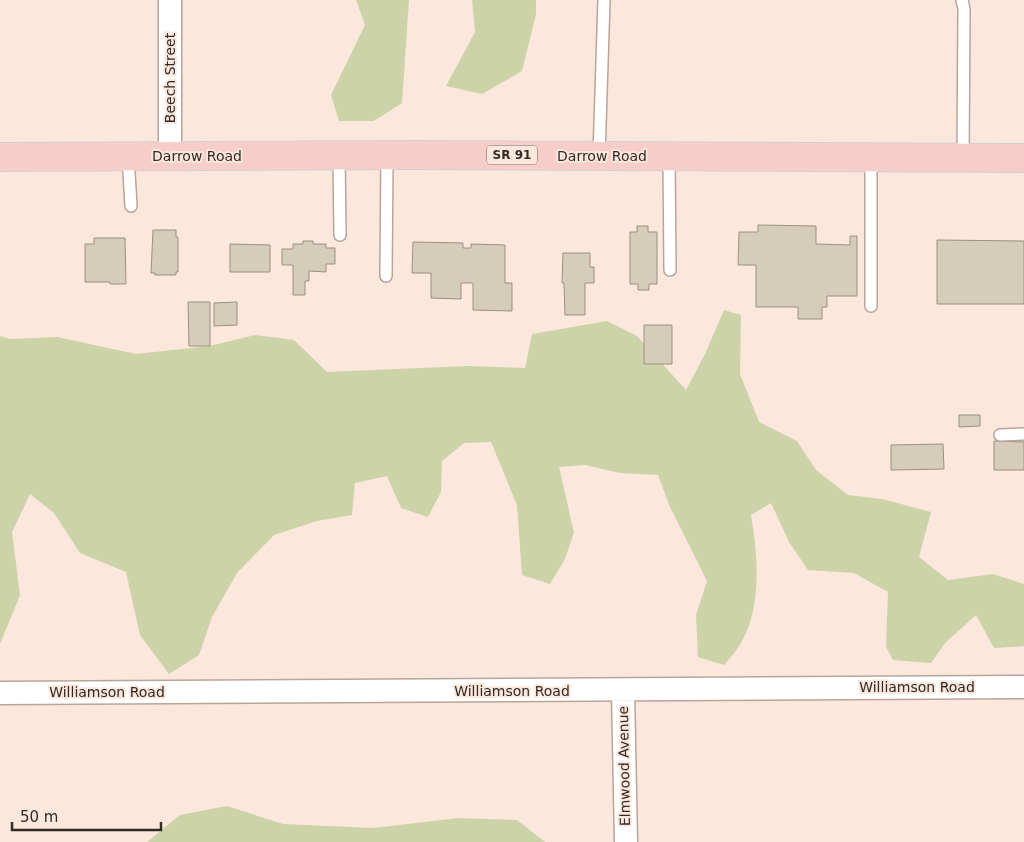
<svg xmlns="http://www.w3.org/2000/svg" width="1024" height="842" font-family="'DejaVu Sans',sans-serif">
<style>
.green{fill:#ccd3a8}
.building{fill:#d5ccb9;stroke:#9a9180}
.lines{fill:none;stroke-linecap:round;stroke-linejoin:round}
.lane-casing{stroke:#b8a599;stroke-width:14}
.street-casing{stroke:#b8a599;stroke-width:25}
.primary-casing{stroke:#d2d0cf;stroke-width:30}
.lane{stroke:#fff;stroke-width:11}
.street{stroke:#fff;stroke-width:22}
.primary{stroke:#f7cdca;stroke-width:28}
.labels{text-anchor:middle;dominant-baseline:central;stroke-width:4;stroke-linejoin:round;paint-order:stroke}
.shield{fill:#fbe7db;stroke:#6e635c;stroke-width:1}
.shield-label{font-size:12px;font-weight:bold;fill:#312a25}
.street-label{font-size:14px;fill:#312a25;stroke:#fbe7db}
</style>
<rect width="100%" height="100%" fill="#fbe7db"/>
<path class="green" d="M 356,0 L 409,0 L 402,103 L 374,121 L 339,121 L 331,95 L 365,25 Z
M 472,0 L 536,0 L 536,14 L 522,71 L 482,94 L 446,86 L 475,32 Z
M 724,310 L 741,315 L 740,374 L 759,422 L 797,441 L 816,470 L 848,495 L 882,499 L 931,512 L 919,557 L 948,580 L 993,574 L 1024,584 L 1024,646 L 994,648 L 976,615 L 946,642 L 931,663 L 893,660 L 886,647 L 888,592 L 854,573 L 808,570 L 789,542 L 771,503 L 751,515 C 758,555 762,607 741,643 C 736,651 730,658 724,665 L 698,657 L 696,615 L 707,581 L 670,507 L 658,475 L 620,473 L 585,465 L 559,467 L 574,533 L 564,561 L 550,584 L 522,575 L 517,505 L 491,442 L 464,443 L 442,461 L 441,492 L 428,517 L 401,508 L 387,476 L 355,483 L 352,515 L 317,521 L 274,535 L 237,573 L 212,617 L 199,655 L 169,674 L 140,635 L 126,572 L 80,553 L 54,513 L 30,494 L 12,532 L 20,595 L 0,644 L 0,336 L 10,339 L 57,337 L 136,354 L 210,346 L 255,335 L 294,340 L 327,372 L 468,366 L 525,368 L 532,334 L 607,321 L 637,336 L 686,390 L 705,354 Z
M 227,806 L 283,824 L 373,828 L 459,818 L 517,820 L 545,842 L 147,842 L 180,815 Z"/>
<path class="building" d="M 758,225 L 816,226 L 816,244 L 850,245 L 850,236 L 857,236 L 857,296 L 827,296 L 827,307 L 822,307 L 822,319 L 798,319 L 798,307 L 756,307 L 756,265 L 738,265 L 739,232 L 758,232 Z
M 637,226 L 648,226 L 648,232 L 657,232 L 657,284 L 649,284 L 649,290 L 638,290 L 638,284 L 630,284 L 630,232 L 637,232 Z
M 153,230 L 176,230 L 176,237 L 178,237 L 178,272 L 176,272 L 176,275 L 155,275 L 155,273 L 151,273 Z
M 94,238 L 125,238 L 126,284 L 110,284 L 110,282 L 85,282 L 85,244 L 94,244 Z
M 937,240 L 1024,241 L 1024,304 L 937,304 Z
M 303,241 L 313,241 L 313,244 L 326,244 L 326,248 L 335,248 L 335,264 L 326,264 L 326,272 L 309,271 L 309,281 L 305,281 L 305,295 L 293,295 L 293,265 L 282,265 L 282,249 L 293,249 L 293,244 L 303,244 Z
M 413,242 L 463,243 L 463,248 L 471,248 L 471,244 L 505,245 L 505,283 L 512,283 L 512,311 L 473,310 L 473,283 L 461,283 L 461,299 L 431,298 L 431,273 L 412,273 Z
M 230,244 L 270,245 L 270,272 L 230,272 Z
M 563,253 L 590,253 L 590,267 L 594,267 L 594,283 L 585,283 L 585,315 L 565,315 L 564,283 L 562,283 Z
M 188,302 L 210,302 L 210,346 L 189,346 Z
M 237,302 L 237,325 L 214,326 L 214,303 Z
M 644,325 L 672,325 L 672,364 L 644,364 Z
M 959,415 L 980,415 L 980,426 L 959,427 Z
M 994,441 L 1024,442 L 1024,470 L 994,470 Z
M 943,444 L 944,469 L 891,470 L 891,445 Z"/>
<g class="lines">
<g class="lane-casing">
<path id="lane" d="M 962,0 L 964,9 L 963,157
M 339,155 L 340,235
M 128,156 L 131,206
M 599,156 L 604,0
M 669,156 L 670,270
M 871,157 L 871,306
M 386,276 L 387,155
M 1000,435 L 1024,434"/>
</g>
<g class="street-casing">
<path id="street" d="M 170,0 L 170,155
M 623,690 L 626,842
M 0,693 L 1024,687"/>
</g>
<g class="primary-casing">
<path id="primary" d="M 0,157 L 414,155 L 1024,158"/>
</g>
<use href="#lane" class="lane"/>
<use href="#street" class="street"/>
<use href="#primary" class="primary"/>
</g>
<g class="labels">
<rect class="shield" x="487" y="145.5" width="50" height="19" rx="4"/>
<g class="shield-label">
<text x="512" y="155">SR 91</text>
</g>
<g class="street-label">
<text transform="translate(170 78) rotate(-90)">Beech Street</text>
<text x="197" y="156">Darrow Road</text>
<text x="602" y="156">Darrow Road</text>
<text x="917" y="687">Williamson Road</text>
<text x="512" y="691">Williamson Road</text>
<text x="107" y="692">Williamson Road</text>
<text transform="translate(624 766) rotate(-91)">Elmwood Avenue</text>
</g>
</g>
<path d="M12 822v8h149v-8" fill="none" stroke="#312a25" stroke-width="2.5"/>
<text x="20" y="822" font-size="15" fill="#312a25" stroke="#fbe7db" stroke-width="4" paint-order="stroke">50 m</text>
</svg>
